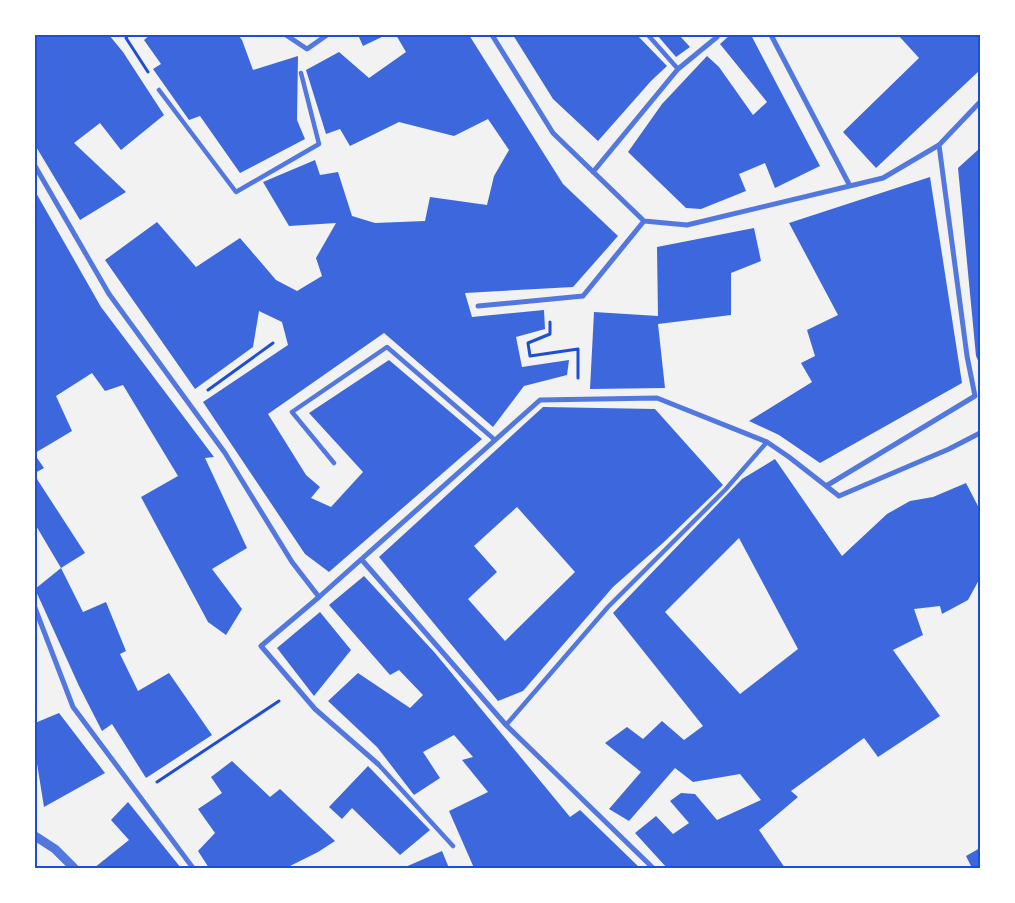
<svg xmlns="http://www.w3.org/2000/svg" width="1015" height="903" font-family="'Zilla Slab',serif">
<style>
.building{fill:#3d67dc;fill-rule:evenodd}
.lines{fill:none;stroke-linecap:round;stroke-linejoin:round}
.path{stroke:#1d4ed8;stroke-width:3}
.pedestrian{stroke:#5277de;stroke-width:4.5}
.minor{stroke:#5277de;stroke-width:5}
.tertiary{stroke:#5277de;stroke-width:9}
.neatline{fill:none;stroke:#1d4ed8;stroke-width:2}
</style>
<rect width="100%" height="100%" fill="#f2f2f2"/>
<path class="building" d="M 35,35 L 109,35 L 123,52 L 164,115 L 121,150 L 100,123 L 74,143 L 126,192 L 80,220 L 35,145 Z
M 150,35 L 238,35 L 242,40 L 253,70 L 298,56 L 297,120 L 305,139 L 240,173 L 200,116 L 189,120 L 153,69 L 161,64 L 144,40 Z
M 358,35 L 386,35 L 363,46 Z
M 396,35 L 469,35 L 563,184 L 618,236 L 573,287 L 465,293 L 472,317 L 544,310 L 545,329 L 516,337 L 522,367 L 569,360 L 567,375 L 524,386 L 493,427 L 384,333 L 268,414 L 306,475 L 320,487 L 311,498 L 331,507 L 363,472 L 309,413 L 389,360 L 482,439 L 329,572 L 305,554 L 203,402 L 288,345 L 282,322 L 259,311 L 253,347 L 195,389 L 105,260 L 157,222 L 196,267 L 240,238 L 276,280 L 297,291 L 322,276 L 316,258 L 336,223 L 289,226 L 263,182 L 315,160 L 320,175 L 338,172 L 352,216 L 375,223 L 425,221 L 430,197 L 487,205 L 494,176 L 509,150 L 488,119 L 454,136 L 399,122 L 350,146 L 340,129 L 326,134 L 306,70 L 339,52 L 369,78 L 406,52 Z
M 513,35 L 637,35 L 667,66 L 651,81 L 598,141 L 553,99 Z
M 657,35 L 679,35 L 690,47 L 676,57 Z
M 730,35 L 751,35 L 820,166 L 775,188 L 765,163 L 739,174 L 746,191 L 701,209 L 686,208 L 628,152 L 662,104 L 707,56 L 719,67 L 753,115 L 767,102 L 720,44 Z
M 898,35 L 980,35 L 980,70 L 876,168 L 843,132 L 919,58 Z
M 980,148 L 980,365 L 976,356 L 958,168 Z
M 930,177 L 962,383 L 820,463 L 779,435 L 749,421 L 812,382 L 801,363 L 815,356 L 807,330 L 838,315 L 789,223 Z
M 35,191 L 101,307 L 214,457 L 205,458 L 247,548 L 212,569 L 242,609 L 226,635 L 208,622 L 141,497 L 178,476 L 123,385 L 105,391 L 92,373 L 56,396 L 72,431 L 35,453 Z
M 754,228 L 761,261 L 731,273 L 731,315 L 658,324 L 665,388 L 590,389 L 594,312 L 658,316 L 657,247 Z
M 543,407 L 655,409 L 723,485 L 664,542 L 613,587 L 523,691 L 498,701 L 379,557 ZM 517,507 L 575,572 L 505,641 L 468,599 L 497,572 L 474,546 Z
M 35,455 L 44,468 L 35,473 Z
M 775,459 L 842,556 L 887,514 L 910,501 L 933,497 L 966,483 L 980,510 L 980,578 L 968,600 L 942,614 L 940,606 L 914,609 L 923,635 L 893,650 L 940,716 L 878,757 L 864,738 L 791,791 L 798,797 L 759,830 L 785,868 L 667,868 L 635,833 L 656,816 L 673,834 L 689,823 L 670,801 L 681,793 L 695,794 L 717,820 L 761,800 L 740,774 L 693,782 L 675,768 L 629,821 L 609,809 L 641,772 L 605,743 L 627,727 L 643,739 L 662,721 L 684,740 L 703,726 L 613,613 L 742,479 ZM 739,538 L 798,649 L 740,694 L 665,612 Z
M 35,476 L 85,553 L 61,568 L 35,524 Z
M 61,568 L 83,612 L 106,602 L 126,651 L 120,654 L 138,691 L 169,673 L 212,735 L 146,778 L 112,724 L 102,731 L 79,686 L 35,589 Z
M 364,576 L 435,653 L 570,817 L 580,810 L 640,868 L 474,868 L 449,811 L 488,792 L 462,760 L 473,757 L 454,735 L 423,752 L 440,778 L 414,795 L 377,747 L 328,701 L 358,673 L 410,708 L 423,695 L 399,670 L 390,675 L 329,605 Z
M 320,612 L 351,650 L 314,696 L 277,648 Z
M 59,713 L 105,773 L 44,807 L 35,751 L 35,723 Z
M 232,761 L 270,797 L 280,789 L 335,841 L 318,852 L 286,868 L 209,868 L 198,851 L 215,833 L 198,809 L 222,793 L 211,777 Z
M 368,766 L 430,830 L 400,855 L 352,808 L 342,819 L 329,807 Z
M 128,802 L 181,868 L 94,868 L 129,840 L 111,820 Z
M 980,848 L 980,868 L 972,868 L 966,856 Z
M 442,851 L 449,868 L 403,868 Z"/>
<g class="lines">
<path class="path" d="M 128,35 L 126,38 L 148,72
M 550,322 L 550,334 L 528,343 L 530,356 L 578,349 L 578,378
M 208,390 L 273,343
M 157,782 L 279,701"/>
<path class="pedestrian" d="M 648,35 L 678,69
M 159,90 L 236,192 L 319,144 L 301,73
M 334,463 L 292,412 L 387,347 L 495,440
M 506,725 L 608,607 L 725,490 L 767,442
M 378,764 L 453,846"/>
<path class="minor" d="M 286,35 L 307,49 L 327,35
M 492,35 L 553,133 L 644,221 L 687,225 L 883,178 L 939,145 L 980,102
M 771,35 L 850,186
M 35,166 L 109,294 L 225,453 L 292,562 L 319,597 L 540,400 L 657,398 L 767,442 L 789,457 L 839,496 L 949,449 L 980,433
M 593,172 L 678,69 L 717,37
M 478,306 L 583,296 L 644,221
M 826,486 L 975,396 L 967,356 L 939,145
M 362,560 L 506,725 L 653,868
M 319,597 L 261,646 L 315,709 L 378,764
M 35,608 L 73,707 L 193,868"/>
<path class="tertiary" d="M 35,836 L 55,849 L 74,868"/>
</g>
<rect width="1015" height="903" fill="none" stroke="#ffffff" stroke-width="72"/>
<rect x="36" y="36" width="943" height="831" class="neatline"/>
</svg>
